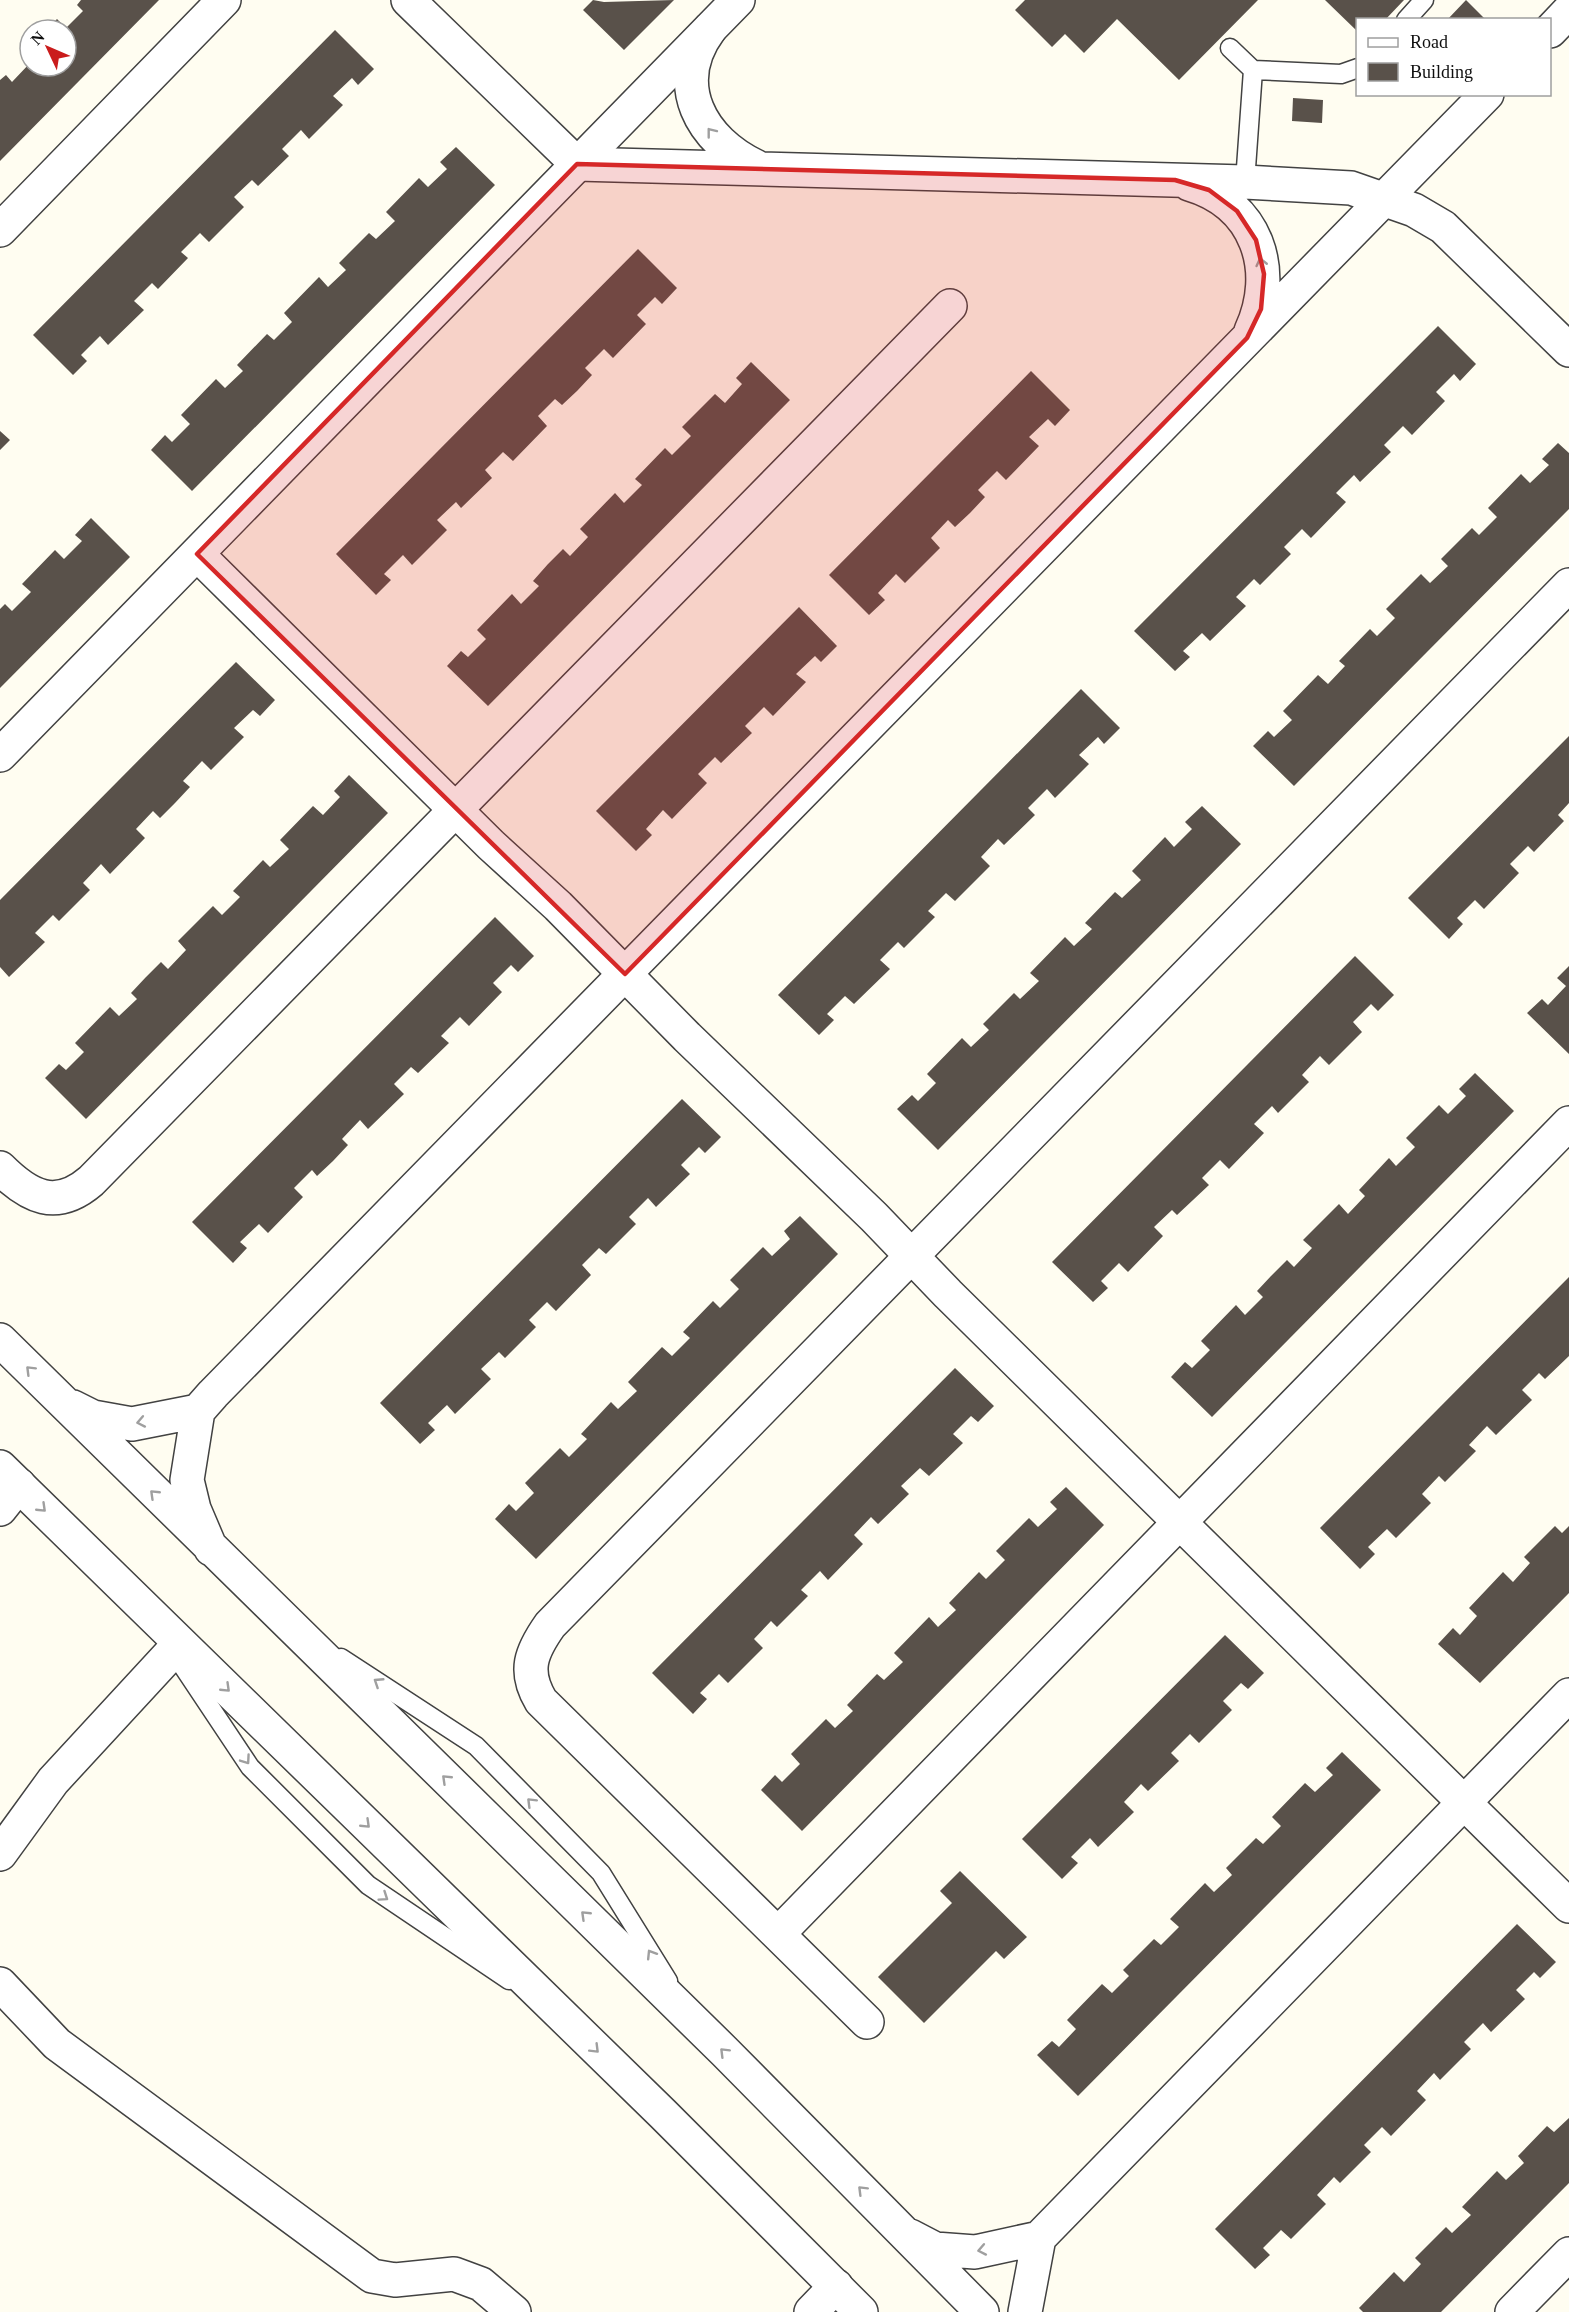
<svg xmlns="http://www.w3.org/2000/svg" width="1569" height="2312" font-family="Georgia,serif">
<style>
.building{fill:#59514a}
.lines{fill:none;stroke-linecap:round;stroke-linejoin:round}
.service-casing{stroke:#424242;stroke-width:21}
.minor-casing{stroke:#424242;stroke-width:36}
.tertiary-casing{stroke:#424242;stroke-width:36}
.service{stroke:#fff;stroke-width:18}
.minor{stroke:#fff;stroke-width:33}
.tertiary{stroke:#fff;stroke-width:33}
.oneway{stroke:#9f9f9f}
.marked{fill:#d62828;fill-opacity:0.2;stroke:#d62828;stroke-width:4.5;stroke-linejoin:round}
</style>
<rect width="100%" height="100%" fill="#fffdf1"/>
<path class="building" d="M 81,0 L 159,0 L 0,161 L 0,80 L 6,75 L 12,82 L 30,63 L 22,54 L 30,46 L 30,66 L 66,66 L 66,30 L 46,30 L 57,19 L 66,28 L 83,11 L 77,5 Z
M 593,0 L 604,2 L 674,0 L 624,50 L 583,10 Z
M 1025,0 L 1258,0 L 1179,80 L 1117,19 L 1084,53 L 1065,34 L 1052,47 L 1015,10 Z
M 1325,0 L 1404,0 L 1385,20 L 1358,20 L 1358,32 Z
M 1466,0 L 1486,20 L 1447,20 Z
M 335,30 L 374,69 L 358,85 L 352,78 L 333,96 L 343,105 L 309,139 L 301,130 L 282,149 L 289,156 L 258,186 L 252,180 L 234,197 L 244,207 L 209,242 L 200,233 L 181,252 L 188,258 L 158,289 L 152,283 L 134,301 L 144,310 L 108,345 L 100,336 L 81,355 L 87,361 L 73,375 L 33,335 Z
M 1293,98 L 1323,100 L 1322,123 L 1292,121 Z
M 456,147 L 495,185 L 192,491 L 151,450 L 165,435 L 172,442 L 190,424 L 181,415 L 216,379 L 225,388 L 243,371 L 237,365 L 267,334 L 274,340 L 292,322 L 284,313 L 319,277 L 328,287 L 346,270 L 339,263 L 369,233 L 376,239 L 395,221 L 386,212 L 419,178 L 428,187 L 447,169 L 440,162 Z
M 638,249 L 677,288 L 662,304 L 655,297 L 637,315 L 646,324 L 613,358 L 604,349 L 585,368 L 592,375 L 577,391 L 562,405 L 555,399 L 538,416 L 547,426 L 513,461 L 503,452 L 485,470 L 492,478 L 461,508 L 456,502 L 437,520 L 447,530 L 412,565 L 403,555 L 384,574 L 391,580 L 376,595 L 336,554 Z
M 1438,326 L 1476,364 L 1460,381 L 1454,374 L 1436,392 L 1445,401 L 1412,435 L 1403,426 L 1384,445 L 1391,452 L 1360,482 L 1354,475 L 1336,493 L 1346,502 L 1311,538 L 1302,529 L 1284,547 L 1291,554 L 1260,585 L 1254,579 L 1236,597 L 1246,606 L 1210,641 L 1202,633 L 1183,651 L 1190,657 L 1175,671 L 1134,631 Z
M 751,362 L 790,400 L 488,706 L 447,666 L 461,651 L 468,657 L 486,639 L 477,630 L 512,594 L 521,604 L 539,586 L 533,581 L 548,564 L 563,549 L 570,556 L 588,537 L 580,529 L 615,493 L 624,503 L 642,485 L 635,479 L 665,448 L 672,455 L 691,436 L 682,427 L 715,394 L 725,403 L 742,384 L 736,378 Z
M 1031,371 L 1070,410 L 1055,426 L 1048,419 L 1029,437 L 1039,446 L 1006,480 L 997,471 L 978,490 L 985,497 L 970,513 L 955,527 L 948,520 L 931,538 L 940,548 L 905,583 L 896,574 L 878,593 L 885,600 L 869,615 L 829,575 Z
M 0,431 L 10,440 L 0,450 Z
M 1558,443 L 1569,453 L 1569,509 L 1294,786 L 1253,746 L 1268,731 L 1274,737 L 1292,720 L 1283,711 L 1318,675 L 1328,684 L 1345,666 L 1339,661 L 1370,629 L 1377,636 L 1395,618 L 1386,609 L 1421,574 L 1430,583 L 1448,566 L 1441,559 L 1472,528 L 1479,535 L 1497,517 L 1488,508 L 1521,474 L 1530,483 L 1549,465 L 1542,459 Z
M 91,518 L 130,557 L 0,688 L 0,609 L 5,604 L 12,611 L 31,592 L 22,584 L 55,550 L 64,559 L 82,541 L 75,535 Z
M 799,607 L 837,646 L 821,662 L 815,656 L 796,674 L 806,682 L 773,716 L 764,707 L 745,726 L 752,733 L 721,763 L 715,757 L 698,774 L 707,783 L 672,819 L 663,810 L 646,829 L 652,835 L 636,851 L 596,811 Z
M 236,662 L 275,700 L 260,716 L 253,710 L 234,728 L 244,737 L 211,770 L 202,761 L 183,781 L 190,787 L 175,803 L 160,818 L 153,811 L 136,829 L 145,838 L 110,874 L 101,864 L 83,883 L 90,890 L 59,921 L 53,915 L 35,933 L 45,942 L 9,977 L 0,967 L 0,900 Z
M 1081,689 L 1120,728 L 1104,744 L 1098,737 L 1079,755 L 1089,764 L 1055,798 L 1047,789 L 1028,808 L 1035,815 L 1004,845 L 998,839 L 981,857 L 990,866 L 955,901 L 946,893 L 928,911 L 935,917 L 904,948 L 898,942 L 880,960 L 890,969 L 854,1004 L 845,996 L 827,1014 L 834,1020 L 819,1035 L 778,995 Z
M 1569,736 L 1569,803 L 1558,815 L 1564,821 L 1534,852 L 1528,846 L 1510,864 L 1519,873 L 1484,909 L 1475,900 L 1457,918 L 1463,924 L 1449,939 L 1408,898 Z
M 349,775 L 388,813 L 86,1119 L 45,1078 L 59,1064 L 66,1070 L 84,1052 L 75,1043 L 110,1007 L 119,1016 L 137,999 L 131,993 L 146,977 L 161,962 L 168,969 L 186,950 L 178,941 L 213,906 L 222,915 L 240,897 L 233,891 L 263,860 L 270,867 L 289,849 L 280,840 L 313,806 L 323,815 L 340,797 L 334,791 Z
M 1202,806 L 1241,844 L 938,1150 L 897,1109 L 912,1095 L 918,1101 L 936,1083 L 927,1074 L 962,1038 L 971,1047 L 989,1030 L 983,1024 L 1014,993 L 1020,999 L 1039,981 L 1030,973 L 1065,937 L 1074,946 L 1092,929 L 1085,923 L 1115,892 L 1122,898 L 1141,880 L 1132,871 L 1165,837 L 1174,847 L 1192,829 L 1185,822 Z
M 495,917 L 534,956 L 518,972 L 511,965 L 493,983 L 502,992 L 469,1026 L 460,1017 L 441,1036 L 449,1043 L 418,1073 L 411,1067 L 394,1084 L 404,1094 L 368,1129 L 360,1120 L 342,1139 L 348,1145 L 333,1161 L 317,1176 L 312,1170 L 294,1188 L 303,1197 L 268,1233 L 259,1224 L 240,1242 L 247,1248 L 233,1263 L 192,1222 Z
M 1355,956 L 1394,995 L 1378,1011 L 1371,1004 L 1353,1022 L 1362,1032 L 1329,1065 L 1320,1056 L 1302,1075 L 1309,1082 L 1278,1113 L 1272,1106 L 1254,1124 L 1264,1133 L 1229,1169 L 1220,1160 L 1202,1178 L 1209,1185 L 1177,1215 L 1172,1210 L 1154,1227 L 1163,1236 L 1128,1272 L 1119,1263 L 1101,1281 L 1108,1288 L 1093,1302 L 1052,1262 Z
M 1569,966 L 1569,1054 L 1527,1013 L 1542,999 L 1548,1005 L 1566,986 L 1557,978 Z
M 1475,1073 L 1514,1111 L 1212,1417 L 1171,1377 L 1185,1362 L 1192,1368 L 1210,1350 L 1201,1341 L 1236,1305 L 1245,1315 L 1263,1297 L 1257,1291 L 1271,1276 L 1287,1260 L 1294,1267 L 1312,1248 L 1303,1240 L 1339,1204 L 1348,1214 L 1365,1196 L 1359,1190 L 1389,1158 L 1396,1166 L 1415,1147 L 1406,1138 L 1439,1105 L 1448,1114 L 1466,1096 L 1459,1089 Z
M 682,1099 L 721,1137 L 705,1153 L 699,1147 L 681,1165 L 690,1174 L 656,1207 L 648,1198 L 629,1217 L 636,1224 L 606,1254 L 599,1248 L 582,1265 L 591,1275 L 556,1311 L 547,1302 L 529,1320 L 536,1327 L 505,1358 L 499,1352 L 481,1369 L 491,1379 L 455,1414 L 447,1405 L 428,1423 L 435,1430 L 420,1444 L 380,1403 Z
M 800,1216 L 838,1254 L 536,1559 L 495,1519 L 509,1504 L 516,1511 L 534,1493 L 525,1483 L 560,1448 L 569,1457 L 587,1439 L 581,1434 L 611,1402 L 618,1409 L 637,1391 L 628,1382 L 662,1347 L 672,1356 L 690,1338 L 683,1332 L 713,1301 L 720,1308 L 739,1289 L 730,1280 L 763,1247 L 772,1256 L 790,1239 L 784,1231 Z
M 1569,1277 L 1569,1356 L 1545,1379 L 1539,1373 L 1522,1390 L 1532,1400 L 1496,1435 L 1487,1426 L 1469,1445 L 1476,1451 L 1445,1482 L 1439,1476 L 1422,1494 L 1431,1503 L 1396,1538 L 1387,1529 L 1368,1547 L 1375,1554 L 1360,1569 L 1320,1528 Z
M 955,1368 L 994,1406 L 978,1422 L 971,1416 L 953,1434 L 963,1443 L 929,1476 L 920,1468 L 901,1486 L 909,1494 L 878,1524 L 871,1517 L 854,1535 L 863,1544 L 828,1580 L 820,1571 L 801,1590 L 808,1596 L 777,1627 L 771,1621 L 754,1639 L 763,1648 L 728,1683 L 719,1674 L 700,1693 L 707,1699 L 693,1714 L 652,1673 Z
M 1066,1487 L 1104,1525 L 802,1831 L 761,1790 L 775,1775 L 782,1782 L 800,1764 L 791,1754 L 826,1719 L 835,1728 L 853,1711 L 847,1705 L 877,1674 L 884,1680 L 903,1662 L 894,1653 L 929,1617 L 938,1627 L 956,1610 L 949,1603 L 979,1572 L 986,1579 L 1005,1560 L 996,1551 L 1029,1518 L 1038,1527 L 1057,1509 L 1050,1502 Z
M 1555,1526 L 1562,1533 L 1569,1526 L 1569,1593 L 1480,1683 L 1438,1644 L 1453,1628 L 1460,1635 L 1477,1616 L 1469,1608 L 1503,1572 L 1513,1582 L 1530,1563 L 1524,1557 Z
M 1225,1635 L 1264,1673 L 1248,1689 L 1241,1683 L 1223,1701 L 1232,1710 L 1199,1743 L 1190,1734 L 1171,1753 L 1179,1761 L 1148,1791 L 1141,1784 L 1124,1802 L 1134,1812 L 1098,1847 L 1090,1838 L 1071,1857 L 1078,1863 L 1062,1879 L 1022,1839 Z
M 1342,1752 L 1381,1790 L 1078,2096 L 1037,2055 L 1052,2041 L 1059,2047 L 1076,2029 L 1067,2020 L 1102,1984 L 1112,1993 L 1129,1976 L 1123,1970 L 1154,1939 L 1161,1945 L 1179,1927 L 1170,1919 L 1205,1883 L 1214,1892 L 1232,1875 L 1226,1868 L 1256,1838 L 1263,1844 L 1281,1826 L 1272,1817 L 1305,1783 L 1315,1792 L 1333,1775 L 1326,1768 Z
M 960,1871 L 1027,1937 L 1004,1959 L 996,1951 L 924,2023 L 878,1977 L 952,1903 L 940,1891 Z
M 1517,1924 L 1556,1962 L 1540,1978 L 1534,1972 L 1516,1990 L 1525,1999 L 1491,2032 L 1483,2023 L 1464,2042 L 1471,2049 L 1440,2080 L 1434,2073 L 1417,2091 L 1426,2100 L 1391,2136 L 1382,2127 L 1364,2145 L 1371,2152 L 1340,2183 L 1334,2177 L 1317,2195 L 1326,2204 L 1291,2239 L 1281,2230 L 1263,2248 L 1270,2255 L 1255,2269 L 1215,2229 Z
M 1569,2118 L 1569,2183 L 1441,2312 L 1363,2312 L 1359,2308 L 1394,2272 L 1404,2282 L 1421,2264 L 1415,2258 L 1446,2227 L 1452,2233 L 1471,2215 L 1462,2207 L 1497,2171 L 1506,2180 L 1524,2163 L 1518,2156 L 1547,2126 L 1554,2132 Z"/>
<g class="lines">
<g class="service-casing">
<path id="service" d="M 1406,20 L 1424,0
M 1230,48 L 1253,70 L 1341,74 L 1358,68
M 1245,182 L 1253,70
M 174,1653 L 250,1767 L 368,1885 L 509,1980
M 341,1658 L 476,1746 L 601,1873 L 668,1981"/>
</g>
<g class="minor-casing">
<path id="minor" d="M 0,230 L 224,0
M 197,554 L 491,845 L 558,906 L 687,1037 L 874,1217 L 948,1294 L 1569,1906
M 0,755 L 738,0
M 0,1168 C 29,1197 56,1211 91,1181 L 950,306
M 0,1509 L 19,1485
M 0,1854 L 53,1781 L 173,1651
M 778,1934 L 1569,1123
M 0,1984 L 57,2044 L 372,2276 L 395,2280 L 454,2274 L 481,2284 L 514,2312
M 867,2022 L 541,1701 C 523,1671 531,1652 550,1625 L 1569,585
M 811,2312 L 836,2286
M 1512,2312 L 1569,2254"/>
</g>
<g class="tertiary-casing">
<path id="tertiary" d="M 408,0 L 577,164 L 1245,182 L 1351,188 L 1414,210 L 1443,227 L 1569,350
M 710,29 C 669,84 701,141 757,167
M 1550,31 L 1569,11
M 1189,184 C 1257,204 1279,270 1251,331
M 0,1340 L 725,2052 L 982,2312
M 73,1407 L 93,1417 L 132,1424 L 198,1411
M 0,1467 L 663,2114 L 861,2312
M 211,1549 L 194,1509 L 187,1480 L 198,1411 L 213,1394 L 1487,94
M 910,2236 L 935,2249 L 975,2252 L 1039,2238
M 1025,2312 L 1039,2238 L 1569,1695"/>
</g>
<use href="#service" class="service"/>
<use href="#minor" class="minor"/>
<use href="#tertiary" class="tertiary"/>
</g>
<defs><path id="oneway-chevron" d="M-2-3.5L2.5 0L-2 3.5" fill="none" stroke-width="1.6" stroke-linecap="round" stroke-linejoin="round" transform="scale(1.5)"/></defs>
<g class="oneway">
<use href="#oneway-chevron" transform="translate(711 132) rotate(-128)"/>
<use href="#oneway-chevron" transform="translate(1261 262) rotate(-103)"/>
<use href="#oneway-chevron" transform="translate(30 1370) rotate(-135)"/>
<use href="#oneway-chevron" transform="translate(141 1422) rotate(169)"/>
<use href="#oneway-chevron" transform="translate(154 1494) rotate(-136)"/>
<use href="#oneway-chevron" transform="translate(42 1508) rotate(44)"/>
<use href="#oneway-chevron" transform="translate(378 1682) rotate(-147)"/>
<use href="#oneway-chevron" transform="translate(226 1688) rotate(44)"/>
<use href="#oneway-chevron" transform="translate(246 1760) rotate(55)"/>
<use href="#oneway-chevron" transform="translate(446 1779) rotate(-136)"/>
<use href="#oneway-chevron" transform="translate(531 1802) rotate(-135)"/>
<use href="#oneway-chevron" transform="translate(366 1824) rotate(44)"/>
<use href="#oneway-chevron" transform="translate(384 1897) rotate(34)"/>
<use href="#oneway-chevron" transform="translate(585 1915) rotate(-136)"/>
<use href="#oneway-chevron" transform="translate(651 1954) rotate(-122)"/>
<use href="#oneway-chevron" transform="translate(595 2049) rotate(45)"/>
<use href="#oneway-chevron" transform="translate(724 2052) rotate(-135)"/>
<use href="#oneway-chevron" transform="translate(862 2190) rotate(-135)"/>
<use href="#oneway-chevron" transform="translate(982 2250) rotate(169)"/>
</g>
<path class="marked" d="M 577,164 L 1175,180 L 1209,190 L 1237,211 L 1256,240 L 1264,274 L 1261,309 L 1247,338 L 625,974 L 197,554 Z"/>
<rect x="1356" y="18" width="195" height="78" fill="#ffffff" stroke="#9f9f9f" stroke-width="1.5"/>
<rect x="1368" y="38" width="30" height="9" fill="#ffffff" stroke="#9f9f9f" stroke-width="1.5"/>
<text x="1410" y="48" font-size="18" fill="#0f0f0f">Road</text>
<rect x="1368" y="63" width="30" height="18" fill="#59514a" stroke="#9f9f9f" stroke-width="1.5"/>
<text x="1410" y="78" font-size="18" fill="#0f0f0f">Building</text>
<g transform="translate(48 48) rotate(314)"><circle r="28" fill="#ffffff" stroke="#9f9f9f" stroke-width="1.5"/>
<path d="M0-4.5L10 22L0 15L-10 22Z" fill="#ca1c1c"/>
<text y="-9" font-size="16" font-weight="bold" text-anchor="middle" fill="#0f0f0f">N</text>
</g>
</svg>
